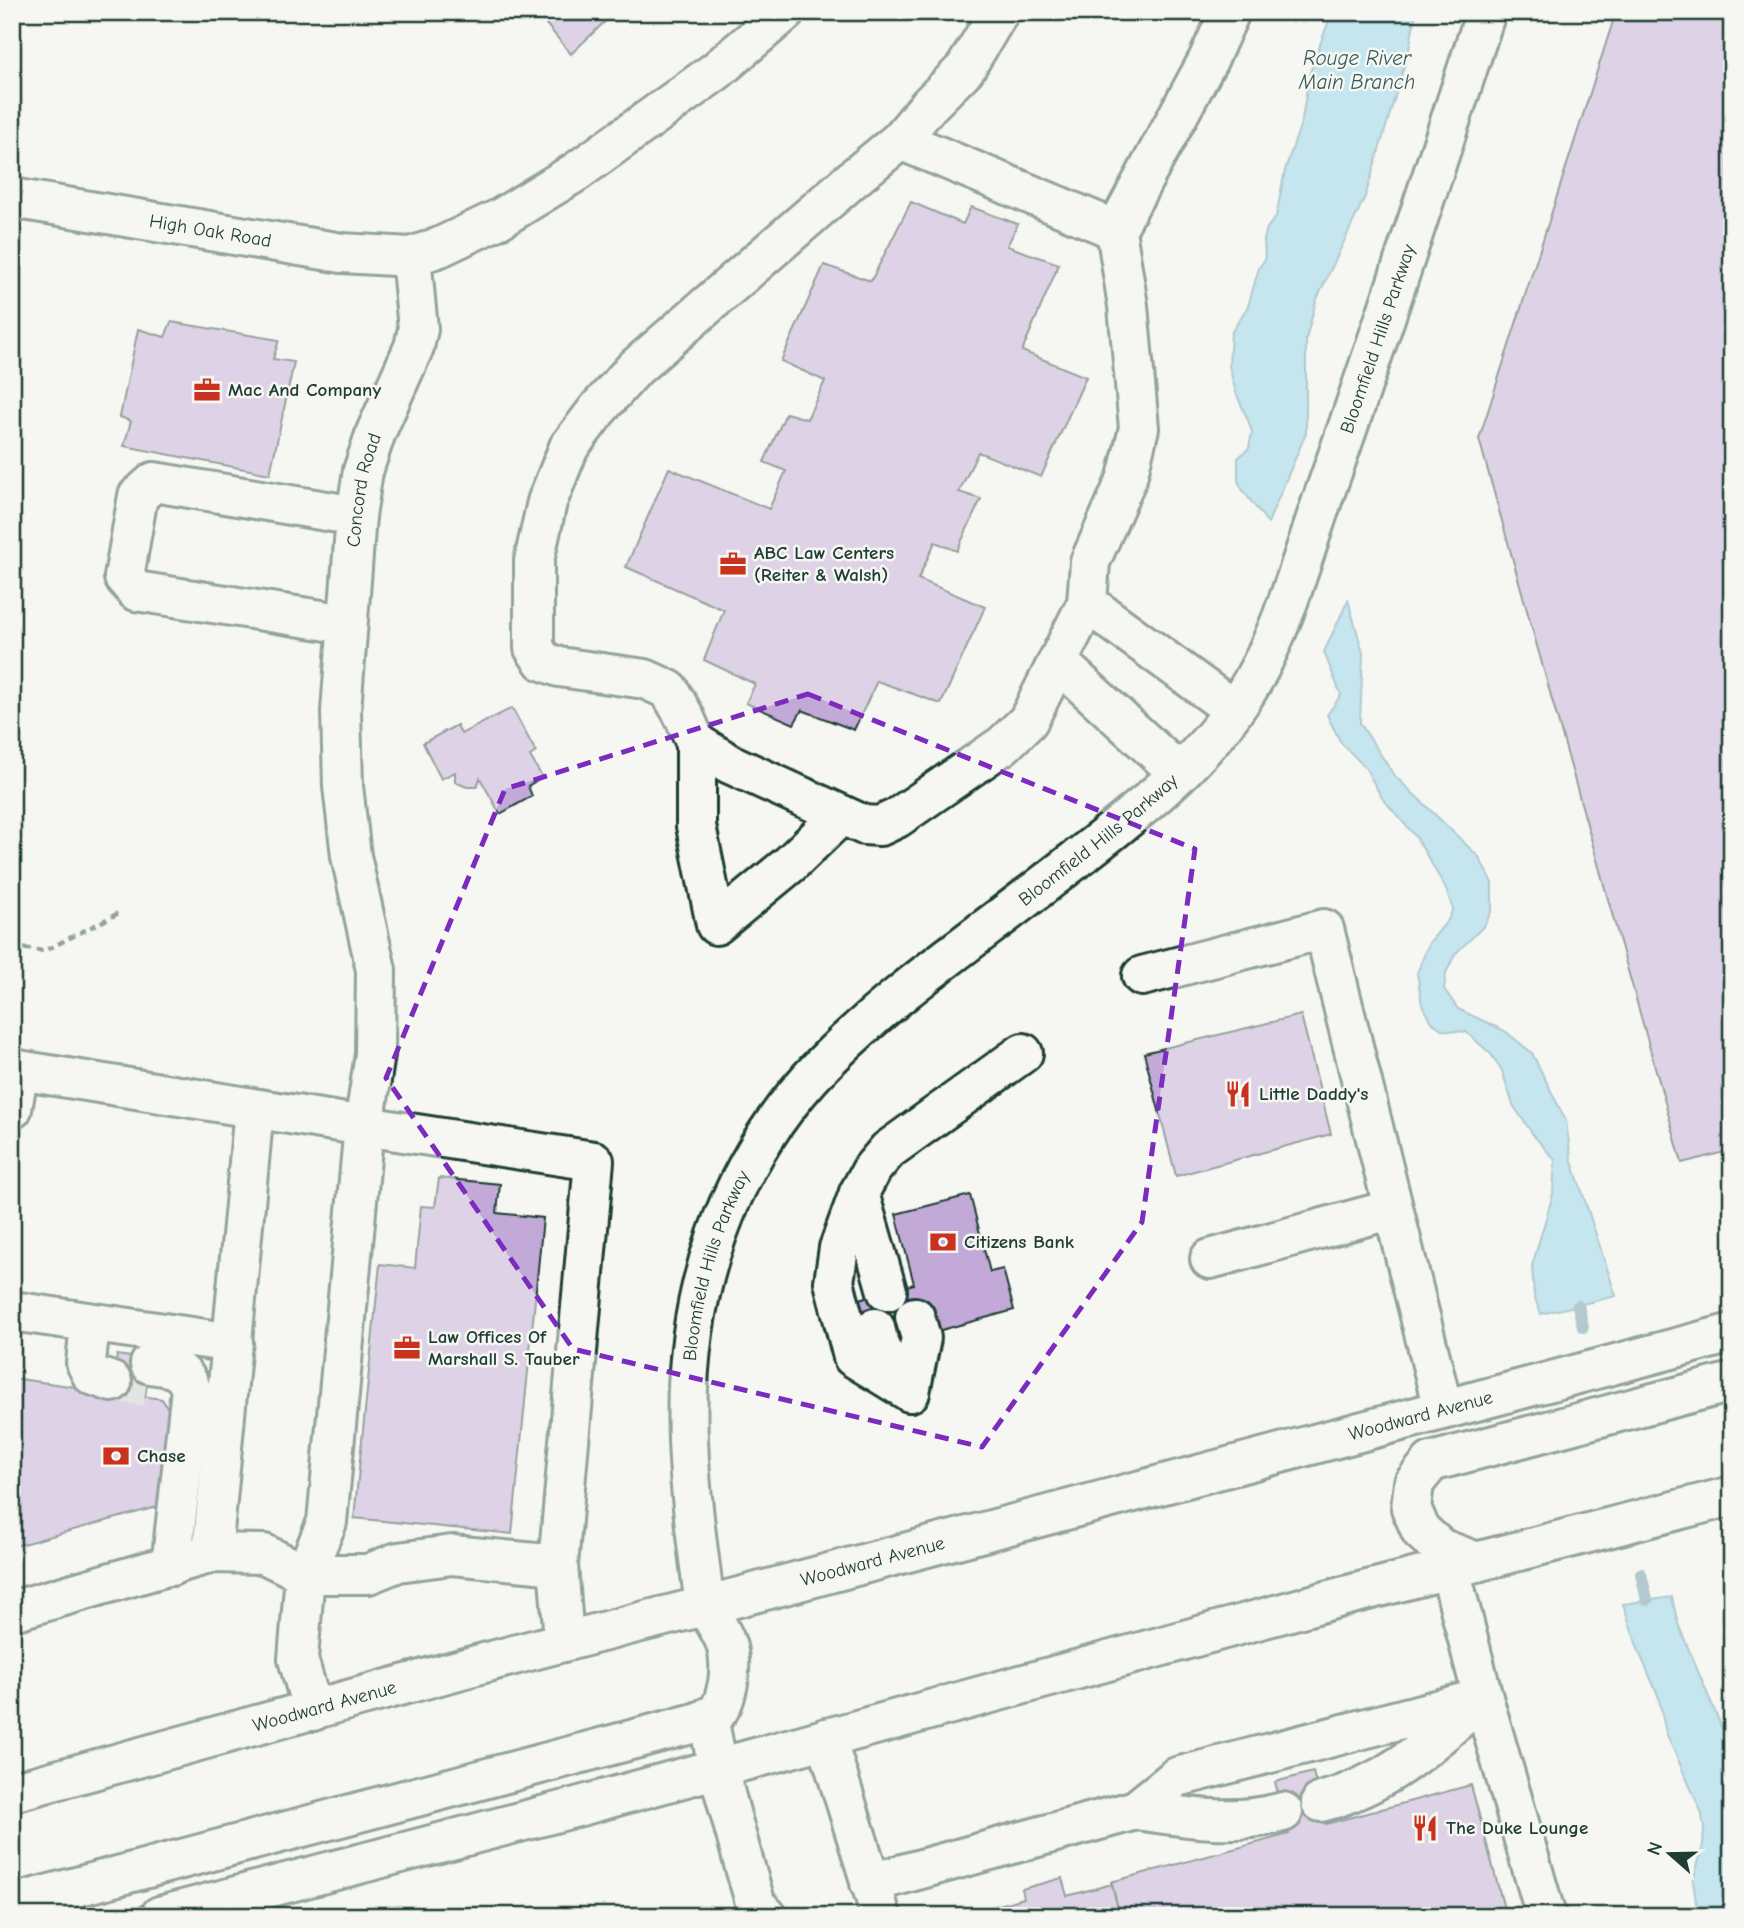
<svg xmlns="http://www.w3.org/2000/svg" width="1744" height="1928" font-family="'Comic Neue',sans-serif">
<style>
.water{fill:#89d0ea;stroke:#5f95a1;stroke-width:2}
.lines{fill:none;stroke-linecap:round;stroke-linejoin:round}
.stream{stroke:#5f95a1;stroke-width:12}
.building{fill:#c2a9d7;stroke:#1f3d34;stroke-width:2}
.minor-tunnel{stroke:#cbd1cc;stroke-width:38;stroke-dasharray:38 19;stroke-linecap:butt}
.minor-casing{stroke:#1f3d34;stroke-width:44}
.major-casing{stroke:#1f3d34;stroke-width:44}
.path{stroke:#1f3d34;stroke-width:4.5;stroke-dasharray:7 5;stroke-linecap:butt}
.minor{stroke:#f6f6f2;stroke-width:38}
.major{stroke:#f6f6f2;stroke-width:38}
.marked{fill:none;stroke:#7b2cbf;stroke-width:5;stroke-dasharray:14 9;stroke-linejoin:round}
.labels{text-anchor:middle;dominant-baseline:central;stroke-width:5;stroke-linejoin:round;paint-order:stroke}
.street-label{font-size:19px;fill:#1f3d34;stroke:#f6f6f2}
.poi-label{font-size:19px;font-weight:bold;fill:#1f3d34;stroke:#f6f6f2;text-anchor:start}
.water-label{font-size:21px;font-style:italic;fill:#345a58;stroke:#f6f6f2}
</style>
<rect width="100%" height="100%" fill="#f6f6f2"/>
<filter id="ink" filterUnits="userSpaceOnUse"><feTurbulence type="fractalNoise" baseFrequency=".0143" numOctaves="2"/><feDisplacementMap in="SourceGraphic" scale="14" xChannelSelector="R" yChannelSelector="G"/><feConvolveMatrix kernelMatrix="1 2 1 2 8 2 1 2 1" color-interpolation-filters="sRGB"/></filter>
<g filter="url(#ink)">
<path class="water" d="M 1332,12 L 1416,12 L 1409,50 L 1365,197 L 1316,301 L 1306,339 L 1306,433 L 1268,523 L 1243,491 L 1238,481 L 1238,458 L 1249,448 L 1252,432 L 1248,420 L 1236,393 L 1229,366 L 1231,333 L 1248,306 L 1259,268 L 1265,259 L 1264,240 L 1267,228 L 1276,217 L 1285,170 L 1302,120 L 1309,75 Z
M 1348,600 L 1363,653 L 1360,723 L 1394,775 L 1479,857 L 1492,883 L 1492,910 L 1484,926 L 1455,954 L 1446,973 L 1444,989 L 1458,1009 L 1505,1031 L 1532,1053 L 1566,1121 L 1571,1158 L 1616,1296 L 1541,1314 L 1534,1296 L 1532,1266 L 1553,1194 L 1555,1160 L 1534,1136 L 1513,1105 L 1502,1071 L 1491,1054 L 1466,1032 L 1443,1030 L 1433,1023 L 1422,1005 L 1417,973 L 1429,943 L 1448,920 L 1453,909 L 1445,887 L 1416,837 L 1382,798 L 1365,767 L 1341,743 L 1327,715 L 1341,695 L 1324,652 Z
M 1672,1597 L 1678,1624 L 1732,1752 L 1732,1916 L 1698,1916 L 1693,1881 L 1703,1845 L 1704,1826 L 1701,1811 L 1666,1733 L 1658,1695 L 1639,1652 L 1623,1604 Z"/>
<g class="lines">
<path class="stream" d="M 1578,1306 L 1583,1327
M 1641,1574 L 1647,1600"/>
</g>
<path class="building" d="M 536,12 L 615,12 L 571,54 Z
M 1616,12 L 1732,12 L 1732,342 L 1723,348 L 1732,374 L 1732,531 L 1728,546 L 1732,549 L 1732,1150 L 1682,1163 L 1479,439 Z
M 911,202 L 963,224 L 971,207 L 1018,224 L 1007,246 L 1059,264 L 1022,351 L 1086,377 L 1041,477 L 978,452 L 959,492 L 981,499 L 957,551 L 935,542 L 918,579 L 985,607 L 941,704 L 877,681 L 854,730 L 802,710 L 794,724 L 746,703 L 755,684 L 704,660 L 724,610 L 626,567 L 669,468 L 769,509 L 786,471 L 764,462 L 786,413 L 807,419 L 825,381 L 781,361 L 824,265 L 871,281 Z
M 171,322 L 279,340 L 273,359 L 294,362 L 270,474 L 124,446 L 131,421 L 120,417 L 138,329 L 165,337 Z
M 512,708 L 536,752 L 530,756 L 542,777 L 528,786 L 532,796 L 500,814 L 480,778 L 477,787 L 467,787 L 455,782 L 455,772 L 441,779 L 423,743 L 457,725 L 461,734 Z
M 1301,1015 L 1331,1134 L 1176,1176 L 1144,1053 Z
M 439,1178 L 500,1184 L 497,1213 L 543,1218 L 512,1534 L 354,1518 L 380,1264 L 415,1268 L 421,1206 L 435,1207 Z
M 970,1195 L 990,1272 L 1003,1269 L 1014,1310 L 927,1334 L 922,1315 L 860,1332 L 852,1301 L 914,1284 L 896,1214 Z
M 117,1355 L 151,1360 L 145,1397 L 111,1392 Z
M 12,1378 L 162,1399 L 177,1423 L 164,1505 L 12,1547 Z
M 1313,1772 L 1326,1824 L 1471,1785 L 1506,1916 L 1120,1916 L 1111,1882 L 1289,1834 L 1275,1782 Z
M 1062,1878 L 1067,1896 L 1112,1884 L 1120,1916 L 958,1916 L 1024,1898 L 1022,1889 Z"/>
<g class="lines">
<path class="minor-tunnel" d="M 887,1291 L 895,1323
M 112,1382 L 146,1387"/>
<g class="minor-casing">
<g id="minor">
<path d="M 999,12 L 965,69 L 929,105 L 900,140 L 855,177 L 635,368 L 598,409 L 569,447 L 547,502 L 534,561 L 534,648 L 543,661 L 559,667 L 645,679 L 669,690 L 683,714 L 696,743 L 730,764 L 864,825 L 880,826 L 897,818 L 1003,745 L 1028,721 L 1087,603 L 1090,562 L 1127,478 L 1139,428 L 1128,306 L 1116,230 L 1208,60 L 1230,12"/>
<path d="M 900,140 L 1116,230"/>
<path id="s1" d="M 12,198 L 342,253 L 411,257 L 440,247 L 501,218 L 576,172 L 716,71 L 785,12"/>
<path d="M 1087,603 L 1234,710"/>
<path d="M 347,624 L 136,591 L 124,577 L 138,496 L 154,482 L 356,516"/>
<path d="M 1059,663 L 1179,773"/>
<path d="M 696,743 L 696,826 L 716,925 L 790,864 L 841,815"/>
<path d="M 1142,976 L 1324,929 L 1443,1409"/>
<path id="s2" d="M 12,1069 L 364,1126 L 375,1054 L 376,970 L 351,856 L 343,786 L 341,711 L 356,516 L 363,471 L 376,432 L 414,347 L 418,329 L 411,257"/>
<path d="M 12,1109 L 19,1070"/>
<path d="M 859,1193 L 839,1248 L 834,1282 L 853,1357 L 910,1392"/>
<path d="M 1210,1259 L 1393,1209"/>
<path d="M 887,1291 L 859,1193 L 872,1169 L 888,1150 L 1023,1053"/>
<path d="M 12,1311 L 233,1343"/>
<path d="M 875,1328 L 880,1349 L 904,1384"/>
<path d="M 88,1343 L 86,1363 L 92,1375 L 112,1382"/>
<path d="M 150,1364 C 171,1367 183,1367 191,1389 L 171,1566"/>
<path d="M 910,1392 L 921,1338 L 915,1317"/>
<path d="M 212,1553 L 254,1109"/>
<path d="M 558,1565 L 452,1555 L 398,1562 L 368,1574 L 305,1574 L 327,1522 L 364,1126 L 594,1161 L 558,1565 L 564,1640"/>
<path d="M 1450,1569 L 1483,1698 L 1546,1916"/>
<path id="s3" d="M 705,1606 C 698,1551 690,1495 688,1439 C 682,1297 725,1164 825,1062 C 890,996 970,942 1043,885 C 1113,830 1191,776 1241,700 C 1281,640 1301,560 1325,492 C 1382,333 1433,173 1486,12"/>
<path d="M 12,1611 L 212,1553 L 264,1554 L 305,1574 L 298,1659 L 313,1711"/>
<path d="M 708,1717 L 718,1768 L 744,1864 L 756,1905 L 767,1916"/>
<path d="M 826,1738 L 881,1916"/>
<path d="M 1321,1802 C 1387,1784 1426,1748 1476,1704"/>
<path d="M 1136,1810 C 1188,1817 1232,1826 1283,1812"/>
<path d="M 870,1883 L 1136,1810 L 1177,1777 L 1483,1698"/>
</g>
</g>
<g class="major-casing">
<g id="major">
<path d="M 1477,1562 L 1440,1548 L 1421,1531 L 1411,1508 L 1414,1483 L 1431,1462 L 1732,1382"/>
<path id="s4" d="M 12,1792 C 243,1730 473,1663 705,1606 L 1732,1333"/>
<path d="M 12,1904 L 695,1723 C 700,1721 710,1718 715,1714 C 723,1707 726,1693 728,1683 C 733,1647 724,1636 705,1606"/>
<path d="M 160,1916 L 573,1808 L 1352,1594 L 1732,1496"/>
</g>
</g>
<path class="path" d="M 12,947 L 44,951 L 121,912"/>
<use href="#minor" class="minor"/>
<use href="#major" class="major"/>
</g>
</g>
<path d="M0 0H1744V1928H0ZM 808,694 L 1195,849 L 1142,1222 L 982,1447 L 573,1349 L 386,1078 L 505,789 Z" fill="#f6f6f2" fill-opacity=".55" fill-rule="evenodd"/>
<path class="marked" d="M 808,694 L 1195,849 L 1142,1222 L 982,1447 L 573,1349 L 386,1078 L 505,789 Z"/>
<defs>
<g id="office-bare" transform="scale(2.1)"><path d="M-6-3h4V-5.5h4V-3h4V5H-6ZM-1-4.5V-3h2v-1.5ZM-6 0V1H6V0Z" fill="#c8321e" stroke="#f6f6f2" stroke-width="2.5" paint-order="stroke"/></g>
<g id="restaurant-bare" transform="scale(2.1)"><path d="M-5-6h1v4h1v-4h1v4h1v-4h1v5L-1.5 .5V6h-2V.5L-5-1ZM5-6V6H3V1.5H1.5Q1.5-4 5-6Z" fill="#c8321e" stroke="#f6f6f2" stroke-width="2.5" paint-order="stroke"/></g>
<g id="bank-bare" transform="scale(2.1)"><path d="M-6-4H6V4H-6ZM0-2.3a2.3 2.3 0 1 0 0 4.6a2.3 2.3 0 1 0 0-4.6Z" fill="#c8321e" stroke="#f6f6f2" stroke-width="2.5" paint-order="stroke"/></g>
</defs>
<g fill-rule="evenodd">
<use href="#office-bare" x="207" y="390"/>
<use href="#office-bare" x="733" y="564"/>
<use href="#restaurant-bare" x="1238" y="1094"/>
<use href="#bank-bare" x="943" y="1242"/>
<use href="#office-bare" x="407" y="1348"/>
<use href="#bank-bare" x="116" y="1456"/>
<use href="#restaurant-bare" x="1425" y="1828"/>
</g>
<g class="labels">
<g class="street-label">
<text stroke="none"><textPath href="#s1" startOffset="201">High Oak Road</textPath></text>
<text stroke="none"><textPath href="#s3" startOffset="1521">Bloomfield Hills Parkway</textPath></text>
<text stroke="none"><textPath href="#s2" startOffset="998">Concord Road</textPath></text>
<text stroke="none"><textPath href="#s3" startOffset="933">Bloomfield Hills Parkway</textPath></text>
<text stroke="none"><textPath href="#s3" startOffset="345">Bloomfield Hills Parkway</textPath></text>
<text stroke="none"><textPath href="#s4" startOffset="1458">Woodward Avenue</textPath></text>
<text stroke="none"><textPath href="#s4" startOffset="891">Woodward Avenue</textPath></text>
<text stroke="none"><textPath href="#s4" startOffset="324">Woodward Avenue</textPath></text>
</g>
<g class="poi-label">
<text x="228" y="390">Mac And Company</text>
<text x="754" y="553">ABC Law Centers<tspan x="754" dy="22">(Reiter &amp; Walsh)</tspan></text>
<text x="1259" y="1094">Little Daddy's</text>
<text x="964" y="1242">Citizens Bank</text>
<text x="428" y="1337">Law Offices Of<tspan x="428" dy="22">Marshall S. Tauber</tspan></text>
<text x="137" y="1456">Chase</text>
<text x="1446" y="1828">The Duke Lounge</text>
</g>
<g class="water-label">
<text x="1357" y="58">Rouge River<tspan x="1357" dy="24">Main Branch</tspan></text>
</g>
</g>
<rect width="1744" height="1928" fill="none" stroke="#f6f6f2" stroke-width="42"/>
<rect x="21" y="21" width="1702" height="1886" fill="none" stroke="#1f3d34" stroke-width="2.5" filter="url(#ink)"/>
<g transform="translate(1670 1854) rotate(290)" stroke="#f6f6f2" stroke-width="5" paint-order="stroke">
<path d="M0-5L12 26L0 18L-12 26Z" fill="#1f3d34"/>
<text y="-10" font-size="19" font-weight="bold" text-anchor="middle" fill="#1f3d34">N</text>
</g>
</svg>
